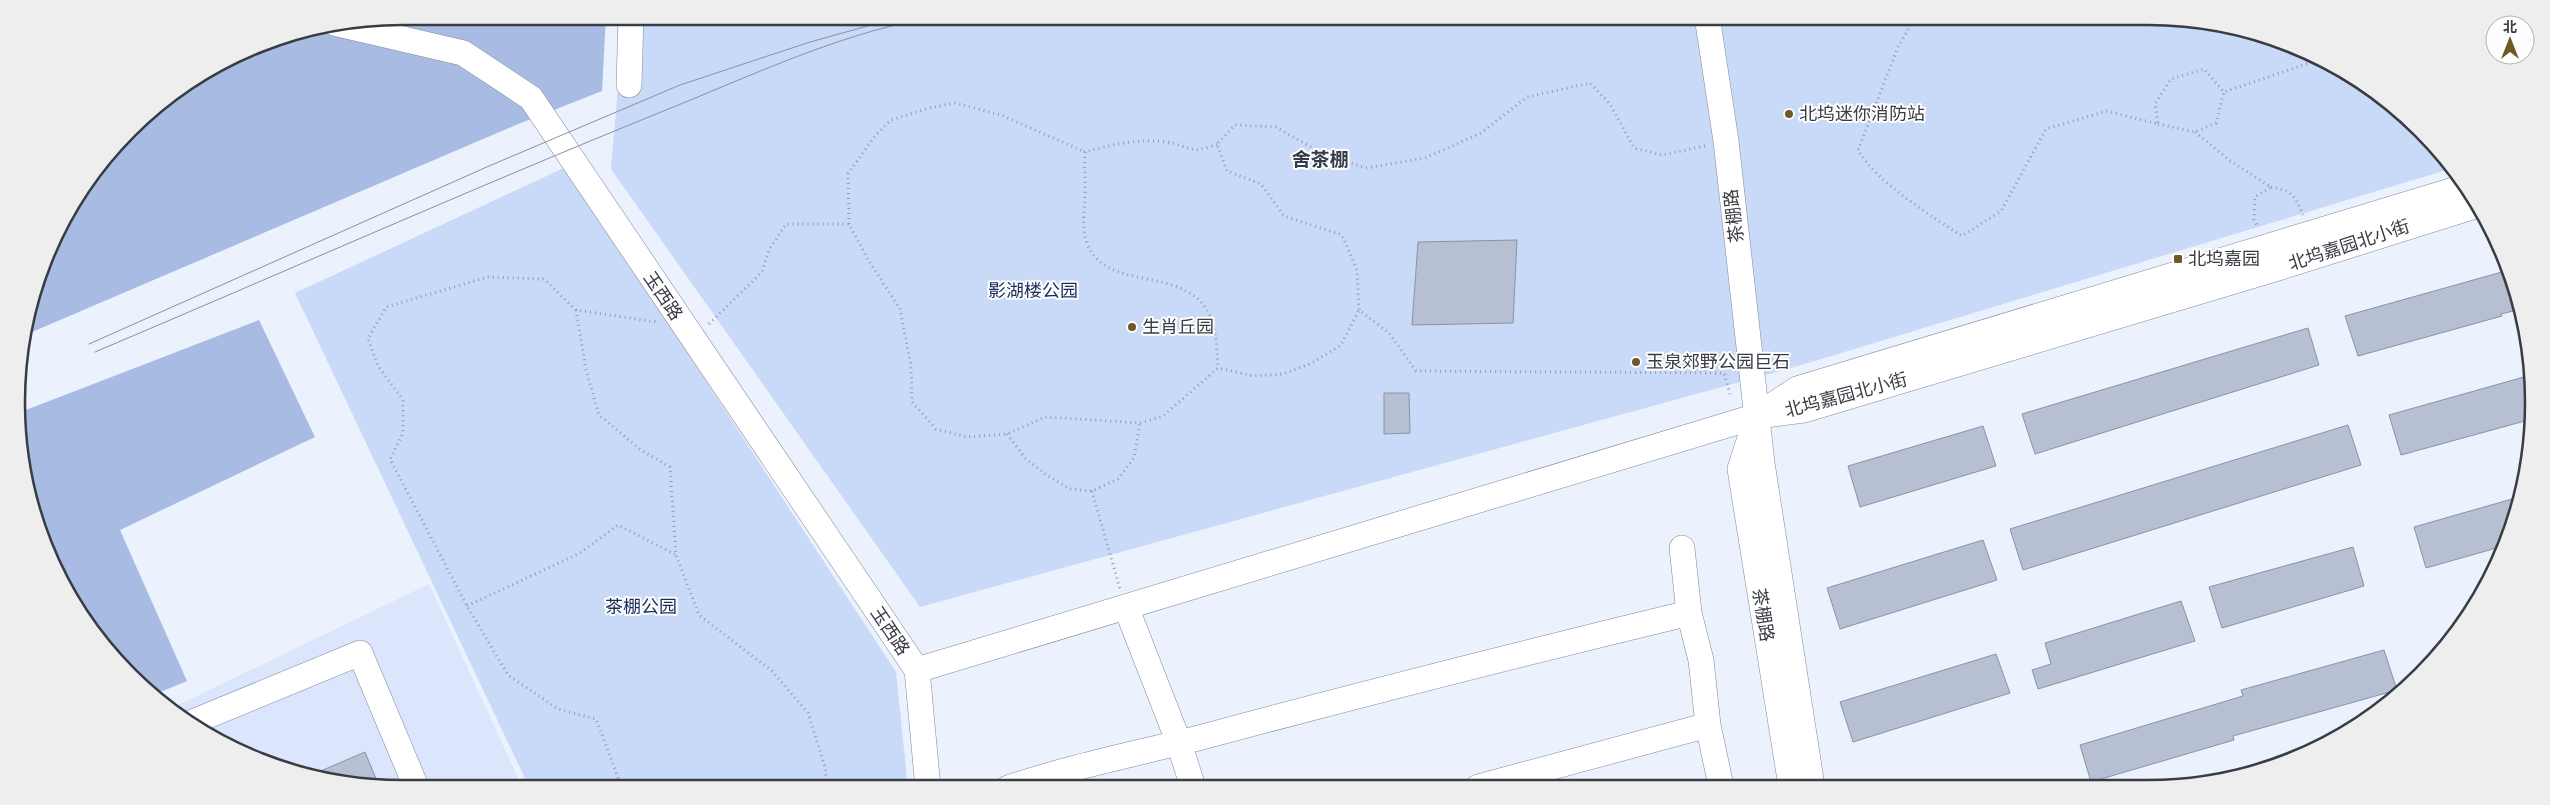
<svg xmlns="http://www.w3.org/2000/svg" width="2550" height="805" font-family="Karla,'Noto Sans SC',sans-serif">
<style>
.built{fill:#dbe5fb}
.green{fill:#c9d9f8}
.forest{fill:#a8bce3}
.building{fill:#b7c0d3;stroke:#8a93a5}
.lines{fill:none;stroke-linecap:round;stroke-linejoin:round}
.minor-casing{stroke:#80899b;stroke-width:26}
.path{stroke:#969ba4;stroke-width:3;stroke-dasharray:1 4;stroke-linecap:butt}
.minor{stroke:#fff;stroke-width:25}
.tram{stroke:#8b909a;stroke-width:1}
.poi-dot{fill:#6f5828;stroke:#fefefe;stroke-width:2}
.labels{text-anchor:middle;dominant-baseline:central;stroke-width:4;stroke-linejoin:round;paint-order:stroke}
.poi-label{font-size:18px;fill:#383c43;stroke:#fefefe;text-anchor:start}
.street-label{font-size:18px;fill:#383c43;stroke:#fefefe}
.park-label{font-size:18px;fill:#192d5d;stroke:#fefefe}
.neighbourhood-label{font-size:19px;font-weight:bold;fill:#343b4b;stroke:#fefefe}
.rim{fill:none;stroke:#383c43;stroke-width:2.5}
</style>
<rect width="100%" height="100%" fill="#ebf1fd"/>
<path class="built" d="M 429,584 L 523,789 L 403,789 L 327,781 L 254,759 L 188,723 L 170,709 Z"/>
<path class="green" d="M 624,16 L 2148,16 L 2223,24 L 2296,46 L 2362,82 L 2421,130 L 2453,168 L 1798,366 L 920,607 L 611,169 Z
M 566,167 L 896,672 L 908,788 L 530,789 L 295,293 Z"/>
<path class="forest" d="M 402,16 L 606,16 L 602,91 L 516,125 L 25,335 L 56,231 L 96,168 L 148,112 L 255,46 L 327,24 Z
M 259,320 L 315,437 L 120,530 L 187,681 L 153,695 L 130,676 L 82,617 L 29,502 L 17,427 L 18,413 Z"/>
<path class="building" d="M 1517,240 L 1513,323 L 1412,325 L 1418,242 Z
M 2509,270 L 2521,309 L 2501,314 L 2502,316 L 2358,356 L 2345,316 Z
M 2308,328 L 2319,365 L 2035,454 L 2022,414 Z
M 2531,375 L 2534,403 L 2532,419 L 2401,455 L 2389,415 Z
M 1384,393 L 1409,393 L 1410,433 L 1384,434 Z
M 2348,425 L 2361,465 L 2023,570 L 2010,529 Z
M 1983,426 L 1996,466 L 1860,507 L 1848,466 Z
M 2519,497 L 2500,547 L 2426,568 L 2414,527 Z
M 1983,540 L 1997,580 L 1840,629 L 1827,588 Z
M 2353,547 L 2364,586 L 2222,628 L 2209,587 Z
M 2181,601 L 2195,641 L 2038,689 L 2032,670 L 2051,664 L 2045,643 Z
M 2384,650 L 2397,690 L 2233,736 L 2234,740 L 2091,782 L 2080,745 L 2243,696 L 2241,690 Z
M 1996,654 L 2010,693 L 1853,742 L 1840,702 Z
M 365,752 L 379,786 L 327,781 L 309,776 Z"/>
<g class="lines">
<g class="minor-casing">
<path id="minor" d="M 1707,16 L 1726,141 L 1762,463 L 1812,786
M 334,23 L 463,53 L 531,98 L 917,670
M 629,85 L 631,16
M 1761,413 L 1797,389 L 2467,186
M 1755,423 L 1740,469 L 1791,786
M 1682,548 L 1689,613 L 1701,660 L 1708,725 L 1721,786
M 1126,607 L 1179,743 L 1193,787
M 188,724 L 360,653 L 417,789
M 1478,787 L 1708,725
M 928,788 L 917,670 L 1757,416 L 1804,410 L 2278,268 L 2478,205
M 1008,788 C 1073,766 1140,753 1206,736 C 1366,693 1528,652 1689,613"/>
</g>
<path class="path" d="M 1916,16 L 1898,47 L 1858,150 C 1877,183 1930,215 1962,236 L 2001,211 L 2046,129 L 2107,111 L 2158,124 L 2155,104 L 2171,79 L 2204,69 L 2224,92 L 2321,59
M 2158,124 L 2195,132 L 2216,123 L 2224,92
M 2195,132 L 2229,160 L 2271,187 L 2255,197 L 2254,220 L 2258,227
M 1217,144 C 1187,156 1193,146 1166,142 C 1142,138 1109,145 1085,152 C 1084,166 1086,179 1085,193 C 1085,209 1081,227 1087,243 C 1105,293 1183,265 1208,312 C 1217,329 1217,349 1218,368
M 1705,146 L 1662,155 L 1634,148 L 1610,104 L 1590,83 L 1527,97 L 1481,133 L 1425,158 L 1366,168 L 1323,154 L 1276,127 L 1235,125 L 1217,144 L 1227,171 L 1261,184 L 1284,216 L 1342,235 L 1357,270 L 1359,310 L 1389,333 L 1416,371 L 1724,373 L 1730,394
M 2271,187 C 2293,191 2295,196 2303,215
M 849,224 L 848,174 L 875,136 L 891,120 L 929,108 L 955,103 L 1001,115 L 1085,152
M 576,310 L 586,370 L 599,415 L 641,450 L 670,467 L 676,555 L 699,615 L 772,671 L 808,713 L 825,767 L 827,788
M 709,324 L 762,272 L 769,250 L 786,224 L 849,224 L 867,258 L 900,309 L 911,366 L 912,402 L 936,429 L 967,437 L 1007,434 L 1045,417 L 1140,423 L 1163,416 L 1218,368 L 1254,376 L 1283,374 L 1312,363 L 1341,345 L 1359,310
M 1007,434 L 1025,458 L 1048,476 L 1070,489 L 1092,491 L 1118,479 L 1134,458 L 1140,423
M 1092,491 L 1120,589
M 467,606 L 580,553 L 618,525 L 676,555
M 619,788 L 619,780 L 596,719 L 558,709 L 508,675 L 467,606 L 390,459 L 403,433 L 403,400 L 378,366 L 368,339 L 386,307 L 488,277 L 544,279 L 576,310 L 657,322"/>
<use href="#minor" class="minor"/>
<path class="tram" d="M 89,344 L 489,166 L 680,85 L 810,42 L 893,19
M 95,352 C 284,272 471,189 661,112 C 749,77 850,28 943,16"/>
</g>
<g class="poi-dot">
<circle cx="1789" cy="114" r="5"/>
<rect x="2173" y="254" width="10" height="10" rx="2.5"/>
<circle cx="1132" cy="327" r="5"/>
<circle cx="1636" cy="362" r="5"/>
</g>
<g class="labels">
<g class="poi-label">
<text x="1799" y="114">北坞迷你消防站</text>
<text x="2188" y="259">北坞嘉园</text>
<text x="1142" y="327">生肖丘园</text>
<text x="1646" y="362">玉泉郊野公园巨石</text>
</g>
<g class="street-label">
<text transform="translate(1734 216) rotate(-97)">茶棚路</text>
<text transform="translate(2349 245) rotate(-18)">北坞嘉园北小街</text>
<text transform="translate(663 296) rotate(56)">玉西路</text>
<text transform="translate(1846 395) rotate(-15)">北坞嘉园北小街</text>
<text transform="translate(1763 615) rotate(81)">茶棚路</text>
<text transform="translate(890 631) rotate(56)">玉西路</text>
</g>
<g class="park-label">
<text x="1033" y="291">影湖楼公园</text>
<text x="641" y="607">茶棚公园</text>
</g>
<g class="neighbourhood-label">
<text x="1320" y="160">舍茶棚</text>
</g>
</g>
<path d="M0 0H2550V805H0ZM402 25H2148A377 377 0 0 1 2525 402V403A377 377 0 0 1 2148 780H402A377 377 0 0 1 25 403V402A377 377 0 0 1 402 25Z" fill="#eeeeef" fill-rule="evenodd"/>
<path class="rim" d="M402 25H2148A377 377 0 0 1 2525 402V403A377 377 0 0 1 2148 780H402A377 377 0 0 1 25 403V402A377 377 0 0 1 402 25Z"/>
<g transform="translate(2510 40)"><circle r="24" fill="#fefefe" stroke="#afb0b3"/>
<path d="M0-4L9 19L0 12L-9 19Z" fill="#6f5828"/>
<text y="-8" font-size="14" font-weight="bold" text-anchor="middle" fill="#383c43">北</text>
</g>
</svg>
